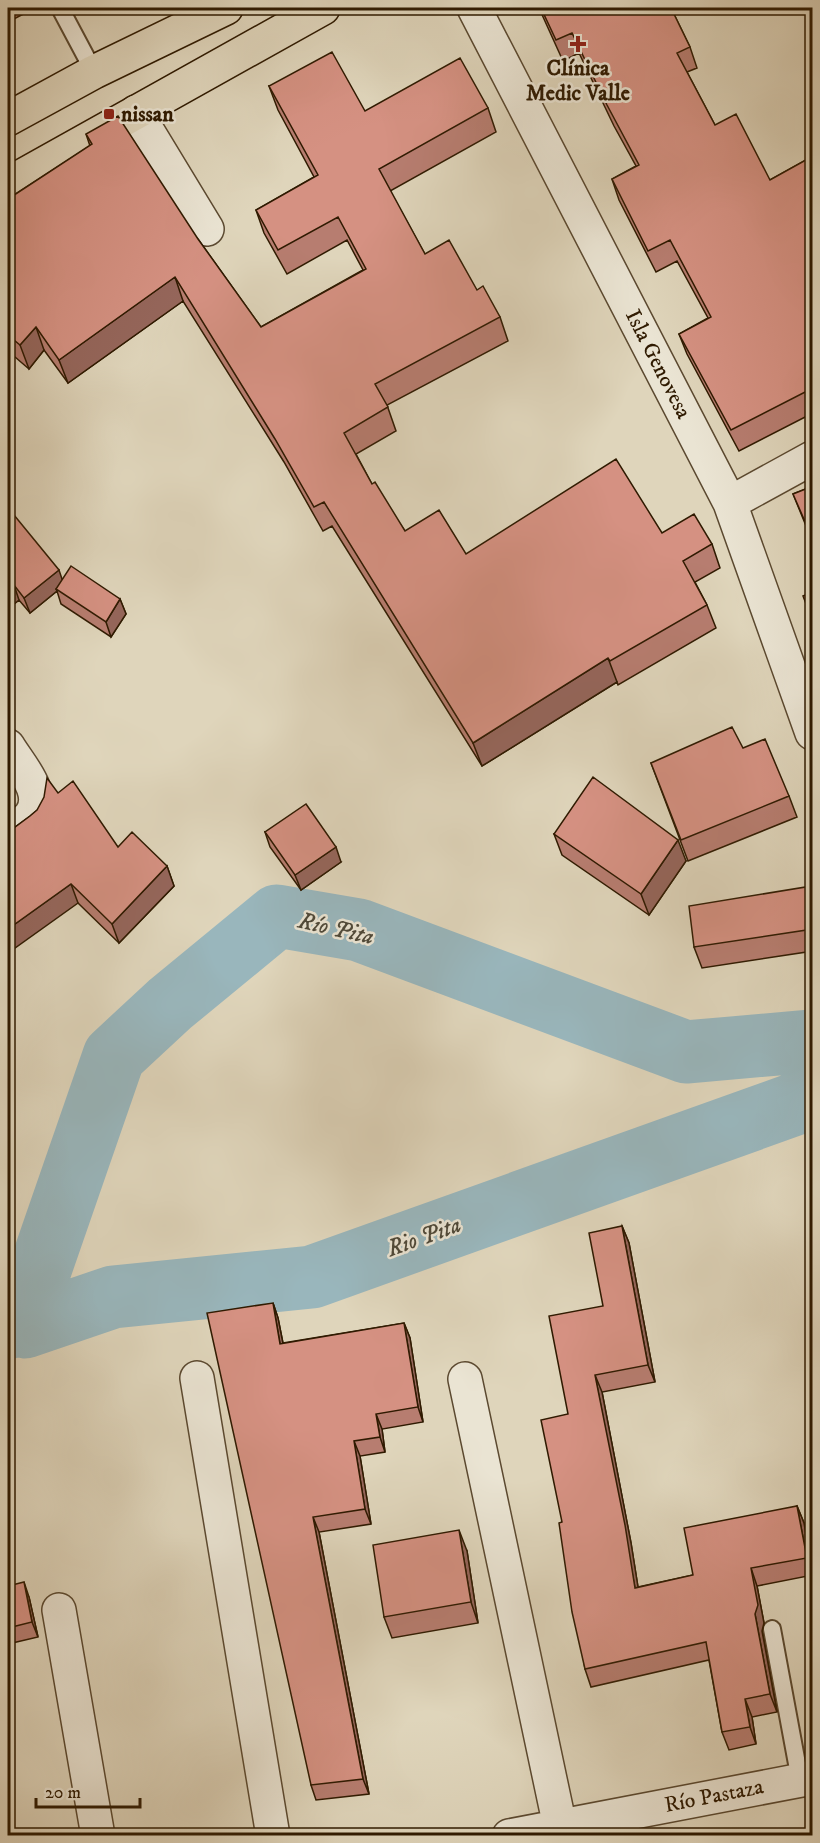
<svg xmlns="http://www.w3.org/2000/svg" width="820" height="1843" font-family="'IM FELL DW Pica',serif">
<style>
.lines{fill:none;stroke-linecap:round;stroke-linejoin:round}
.river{stroke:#99b6bc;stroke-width:63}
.lane-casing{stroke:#5b4930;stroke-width:20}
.street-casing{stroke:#5b4930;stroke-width:36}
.highway-casing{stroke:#2f1a01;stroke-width:36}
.lane{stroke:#eae4d3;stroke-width:16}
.street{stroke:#eae4d3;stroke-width:33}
.highway{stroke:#dfd5bb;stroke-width:33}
.wall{fill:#b77d70;stroke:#2f1a01;stroke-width:1.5}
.shaded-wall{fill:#95665b;stroke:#2f1a01;stroke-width:1.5}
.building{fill:#d59182;stroke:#2f1a01;stroke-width:1.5}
.poi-dot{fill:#8f2418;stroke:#eae4d3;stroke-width:2}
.labels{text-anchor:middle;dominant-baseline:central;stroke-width:5;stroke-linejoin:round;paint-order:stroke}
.poi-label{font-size:22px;font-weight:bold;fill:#2f1a01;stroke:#eae4d3}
.street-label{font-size:22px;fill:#2f1a01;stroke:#eae4d3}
.water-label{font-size:24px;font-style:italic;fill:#4f4939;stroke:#eae4d3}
</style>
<rect width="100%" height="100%" fill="#dfd5bb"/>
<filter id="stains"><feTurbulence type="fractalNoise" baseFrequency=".00333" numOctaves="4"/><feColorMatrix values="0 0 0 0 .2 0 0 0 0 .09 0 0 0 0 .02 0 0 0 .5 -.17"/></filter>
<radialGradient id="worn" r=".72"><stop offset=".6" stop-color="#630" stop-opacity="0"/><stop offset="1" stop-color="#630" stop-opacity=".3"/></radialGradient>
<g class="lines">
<path class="river" d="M 25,1327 L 113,1297 L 312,1277 L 812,1098
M 8,1328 L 26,1310 L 114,1056 L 170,1004 L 277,916 L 359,930 L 686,1052 L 812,1041"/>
<g class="lane-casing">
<path id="lane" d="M 60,8 L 94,72
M 772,1629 L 800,1780"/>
</g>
<g class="street-casing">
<path id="street" d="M 474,8 L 730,503 L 812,733
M 136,112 L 207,229
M 730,503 L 812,458
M 8,746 C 19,765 48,794 30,816 C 24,823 15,828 8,833
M 197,1378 L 273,1836
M 465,1379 L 562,1836
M 59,1610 L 98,1836
M 509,1836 L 812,1778"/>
</g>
<g class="highway-casing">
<path id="highway" d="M 8,119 L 94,72 L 226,8
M 8,184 L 323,8"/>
</g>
<use href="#lane" class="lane"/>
<use href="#street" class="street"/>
<use href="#highway" class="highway"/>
</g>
<path class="wall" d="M 8,8 L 35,8 L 8,22 Z
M 539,8 L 683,8 L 673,12 L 690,47 L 697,68 L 687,72 L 715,125 L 770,180 L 813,156 L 813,413 L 739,451 L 687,354 L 679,334 L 708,318 L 677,261 L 656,272 L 619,200 L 612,179 L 636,166 L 614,126 L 579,53 L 563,61 Z
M 269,86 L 365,111 L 488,108 L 496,132 L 390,191 L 425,254 L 477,290 L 500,317 L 508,341 L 387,405 L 396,431 L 356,454 L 372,484 L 405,531 L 466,554 L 662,533 L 712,544 L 720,568 L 695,582 L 707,605 L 716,628 L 618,685 L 617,682 L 482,766 L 332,526 L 323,531 L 284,462 L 183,301 L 68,383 L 44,350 L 29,369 L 8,351 L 8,199 L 90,146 L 86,134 L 198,239 L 261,327 L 363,270 L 347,240 L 287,274 L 264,233 L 256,210 L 314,177 L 278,110 Z
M 813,486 L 813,543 L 793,494 Z
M 8,520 L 62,579 L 120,599 L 126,614 L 111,637 L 61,604 L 57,591 L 30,613 L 19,600 L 8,609 Z
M 743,748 L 789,796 L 797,817 L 688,861 L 651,763 Z
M 58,793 L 118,847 L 167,866 L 174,886 L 119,943 L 78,903 L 11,830 L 30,816 Z
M 265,832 L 341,862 L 301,890 L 270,847 Z
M 554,834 L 686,861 L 649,915 L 562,855 Z
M 812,886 L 813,951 L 702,968 L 694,947 Z
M 622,1226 L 629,1243 L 655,1382 L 602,1392 L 631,1543 L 638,1587 L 693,1575 L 797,1506 L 804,1523 L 813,1575 L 757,1586 L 764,1623 L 762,1631 L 777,1712 L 752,1717 L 756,1744 L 729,1750 L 722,1732 L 709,1660 L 591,1687 L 585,1669 L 562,1522 L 568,1414 L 603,1306 Z
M 273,1303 L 278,1318 L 283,1343 L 404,1323 L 410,1338 L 423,1422 L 382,1429 L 385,1452 L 360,1456 L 371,1524 L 319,1532 L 369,1794 L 316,1800 L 311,1785 Z
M 467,1551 L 478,1623 L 392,1638 L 384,1617 Z
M 8,1586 L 29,1597 L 38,1637 L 8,1644 Z
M 8,1758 L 12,1799 L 8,1800 Z"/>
<path class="shaded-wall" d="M 175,277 L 183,301 L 68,383 L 59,360 Z
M 36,327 L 44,350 L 29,369 L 20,345 Z
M 59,570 L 64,585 L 56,589 L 57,591 L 30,613 L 24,598 Z
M 14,585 L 19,600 L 8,609 L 8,590 Z
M 120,599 L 126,614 L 111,637 L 106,622 Z
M 608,658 L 617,682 L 482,766 L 473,743 Z
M 678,840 L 686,861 L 649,915 L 641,894 Z
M 336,847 L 341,862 L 301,890 L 295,875 Z
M 167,866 L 174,886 L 119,943 L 112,924 Z
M 71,884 L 78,903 L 8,953 L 8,929 Z
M 622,1226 L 629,1243 L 655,1382 L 648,1365 Z
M 273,1303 L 278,1318 L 286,1359 L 280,1344 Z
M 404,1323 L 410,1338 L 423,1422 L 418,1407 Z
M 595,1375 L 602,1392 L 631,1543 L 641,1606 L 635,1588 Z
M 376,1414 L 382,1429 L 385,1452 L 380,1437 Z
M 354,1441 L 360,1456 L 371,1524 L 365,1509 Z
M 797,1506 L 804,1523 L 813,1574 L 807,1558 Z
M 313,1517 L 319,1532 L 369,1794 L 363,1779 Z
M 459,1530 L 467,1551 L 478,1623 L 471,1602 Z
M 751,1568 L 757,1586 L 764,1623 L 762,1631 L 777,1712 L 770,1694 L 755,1614 Z
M 24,1582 L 29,1597 L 38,1637 L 32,1622 Z
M 745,1699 L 752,1717 L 756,1744 L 750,1727 Z
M 8,1758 L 12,1799 L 8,1788 Z"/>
<path class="building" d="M 541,8 L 671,8 L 690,47 L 677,53 L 715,125 L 736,114 L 770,180 L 813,156 L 813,388 L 731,430 L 679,334 L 711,317 L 670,240 L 648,251 L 612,179 L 639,165 L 607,105 L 572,33 L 556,40 Z
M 332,52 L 365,111 L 460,58 L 488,108 L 379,169 L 425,254 L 449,240 L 477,290 L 483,286 L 500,317 L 375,384 L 388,407 L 344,433 L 372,484 L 375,482 L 405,531 L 439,510 L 466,554 L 616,459 L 662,533 L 694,514 L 712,544 L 683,561 L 707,605 L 610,661 L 608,658 L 473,743 L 324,502 L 314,507 L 275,439 L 175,277 L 59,360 L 36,327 L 20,345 L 8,335 L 8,199 L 92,144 L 86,134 L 118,116 L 198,239 L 261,327 L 366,269 L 338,217 L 278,250 L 256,210 L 318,175 L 269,86 Z
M 813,486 L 813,540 L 793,494 Z
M 14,515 L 59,570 L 24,598 L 14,585 L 8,590 L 8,520 Z
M 71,566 L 120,599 L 106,622 L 56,589 Z
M 813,592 L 813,622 L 803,596 Z
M 732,727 L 743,748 L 765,739 L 789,796 L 681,840 L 651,763 Z
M 593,777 L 678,840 L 641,894 L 554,834 Z
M 47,778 L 58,793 L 73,781 L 118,847 L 132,832 L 167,866 L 112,924 L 71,884 L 8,929 L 8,831 L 11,830 L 30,816 L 37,810 L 44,797 Z
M 306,804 L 336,847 L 295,875 L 265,832 Z
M 812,886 L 813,929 L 694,947 L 689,906 Z
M 622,1226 L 648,1365 L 595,1375 L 625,1525 L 635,1588 L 693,1575 L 684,1528 L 797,1506 L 807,1558 L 751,1568 L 758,1605 L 755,1614 L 770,1694 L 745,1699 L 750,1727 L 722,1732 L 706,1642 L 585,1669 L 572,1612 L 559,1523 L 562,1522 L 541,1420 L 568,1414 L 549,1316 L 603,1306 L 589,1233 Z
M 273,1303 L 280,1344 L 404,1323 L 418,1407 L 376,1414 L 380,1437 L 354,1441 L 365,1509 L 313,1517 L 363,1779 L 311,1785 L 207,1313 Z
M 459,1530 L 471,1602 L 384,1617 L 373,1545 Z
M 24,1582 L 32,1622 L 8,1628 L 8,1586 Z"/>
<g class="poi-dot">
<path d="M575 35h6v6h6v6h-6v6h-6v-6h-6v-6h6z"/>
<rect x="103" y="108" width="12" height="12" rx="3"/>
</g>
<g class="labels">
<g class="poi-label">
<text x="578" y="68">Clínica<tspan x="578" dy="25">Medic Valle</tspan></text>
<text x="121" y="114" text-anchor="start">nissan</text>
</g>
<g class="street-label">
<text transform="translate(658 364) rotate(63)">Isla Genovesa</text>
<text transform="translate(714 1796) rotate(-11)">Río Pastaza</text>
</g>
<g class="water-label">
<text transform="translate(336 929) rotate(13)">Río Pita</text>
<text transform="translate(424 1237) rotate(-20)">Rio Pita</text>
</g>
</g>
<rect width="820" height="1843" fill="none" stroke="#dfd5bb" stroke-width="30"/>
<rect x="9" y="9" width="802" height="1825" fill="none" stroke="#2f1a01" stroke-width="3"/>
<rect x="15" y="15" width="790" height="1813" fill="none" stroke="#2f1a01" stroke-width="1.5"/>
<path d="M36 1798v9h104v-9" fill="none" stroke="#2f1a01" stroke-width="3"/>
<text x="45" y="1798" font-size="18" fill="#2f1a01" stroke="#eae4d3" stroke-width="4.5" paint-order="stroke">20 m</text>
<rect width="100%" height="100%" filter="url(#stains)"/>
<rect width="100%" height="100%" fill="url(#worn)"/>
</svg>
